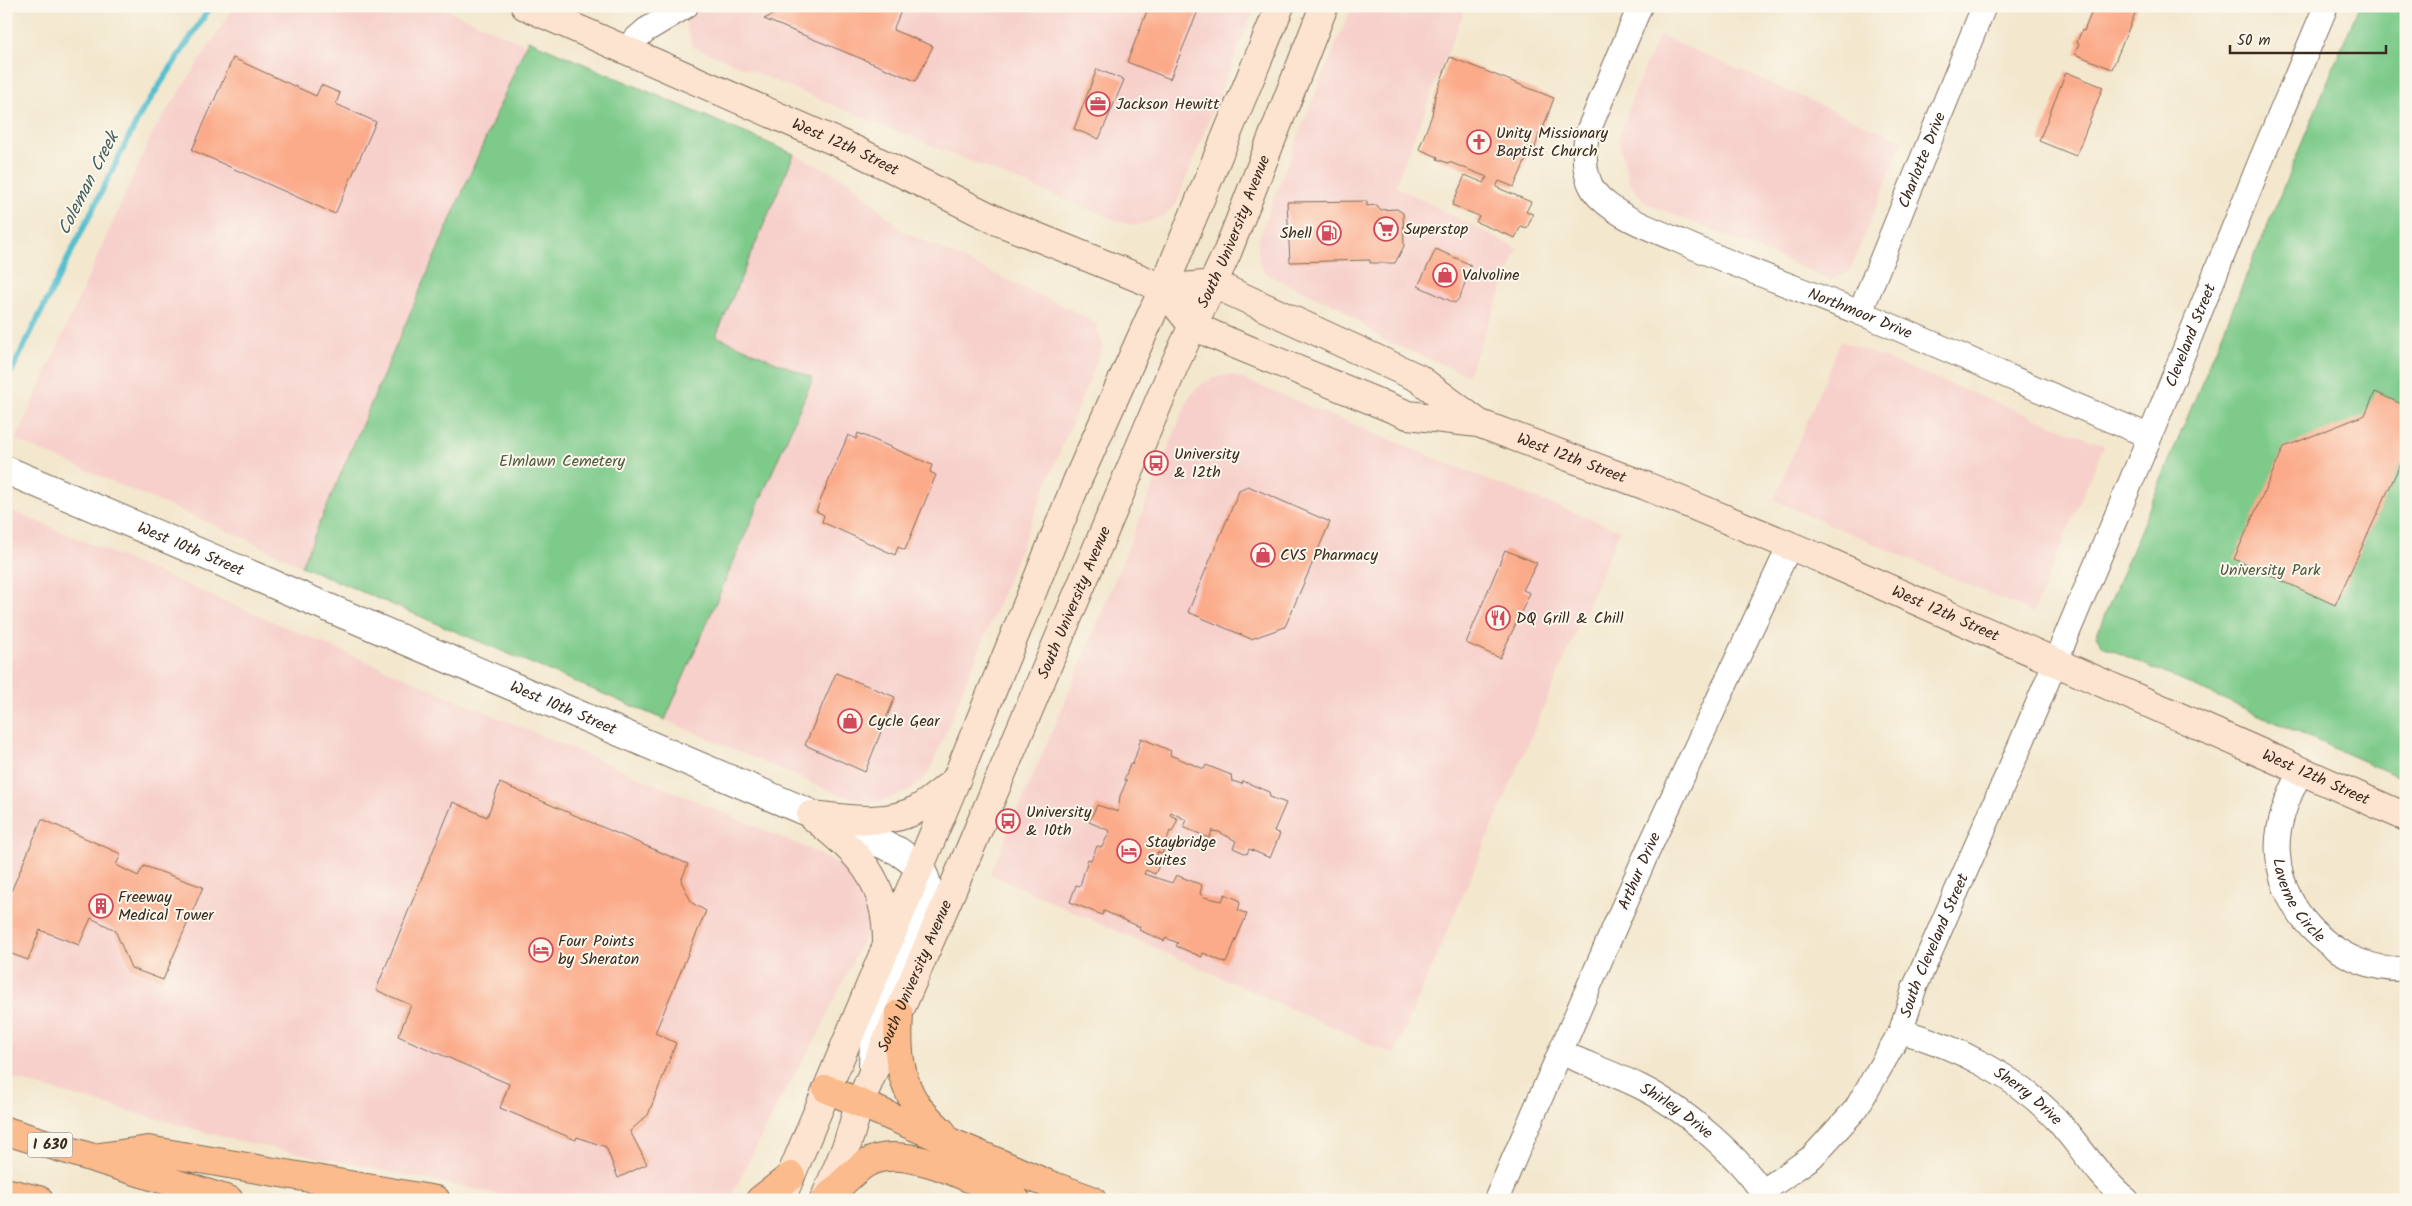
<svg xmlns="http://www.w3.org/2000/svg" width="2412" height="1206" font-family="Kalam,sans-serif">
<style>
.built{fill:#f7d0cb}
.green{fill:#7dca8a;stroke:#5c7a54}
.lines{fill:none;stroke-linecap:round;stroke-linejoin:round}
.stream{stroke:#54bfcf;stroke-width:6}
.building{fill:#fbab8a}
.minor-casing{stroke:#7b6c5b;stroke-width:26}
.tertiary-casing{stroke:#7b6c5b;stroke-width:30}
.secondary-casing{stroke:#7b6c5b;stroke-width:30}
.motorway-casing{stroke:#7b6c5b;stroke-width:30}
.minor{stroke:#fff;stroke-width:24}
.tertiary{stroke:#fff;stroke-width:28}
.secondary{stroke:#fde4d1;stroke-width:28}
.motorway{stroke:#fbbb8c;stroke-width:28}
.labels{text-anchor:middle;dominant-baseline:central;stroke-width:4;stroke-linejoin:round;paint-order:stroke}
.shield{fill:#fbf7ec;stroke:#75685c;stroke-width:1}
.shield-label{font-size:15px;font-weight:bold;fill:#3b2a1e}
.poi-label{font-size:16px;fill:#3b2a1e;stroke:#fbf7ec;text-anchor:start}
.street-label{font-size:16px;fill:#3b2a1e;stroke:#fbf7ec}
.park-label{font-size:16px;fill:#4f5a3e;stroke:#fbf7ec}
.water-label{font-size:18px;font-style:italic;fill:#445e5c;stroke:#fbf7ec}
</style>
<rect width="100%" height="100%" fill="#fbf7ec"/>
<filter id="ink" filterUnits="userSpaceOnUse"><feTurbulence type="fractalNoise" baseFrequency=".02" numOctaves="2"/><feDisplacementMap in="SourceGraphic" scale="10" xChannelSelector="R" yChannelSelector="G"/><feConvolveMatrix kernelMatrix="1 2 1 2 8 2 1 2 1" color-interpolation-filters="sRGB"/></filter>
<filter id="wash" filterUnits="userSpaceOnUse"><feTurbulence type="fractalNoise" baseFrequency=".0096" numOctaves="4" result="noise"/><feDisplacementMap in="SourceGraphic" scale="20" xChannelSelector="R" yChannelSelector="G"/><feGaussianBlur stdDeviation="1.12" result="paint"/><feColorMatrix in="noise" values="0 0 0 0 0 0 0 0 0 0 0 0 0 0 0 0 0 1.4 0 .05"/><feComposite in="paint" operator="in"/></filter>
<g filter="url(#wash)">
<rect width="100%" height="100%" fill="#f3e7cd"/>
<path class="built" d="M 235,6 L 438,6 L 526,45 L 301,566 L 248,540 L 16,440 L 153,132 Z
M 710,6 L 992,6 L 993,9 L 998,6 L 1255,6 L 1176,204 L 1164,216 L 1136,226 L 1118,221 L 890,129 L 692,46 L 684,18 Z
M 1352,6 L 1466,6 L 1395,186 L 1518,249 L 1468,375 L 1383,340 L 1339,307 L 1272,277 L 1263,271 L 1258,259 L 1258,241 L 1300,130 Z
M 1659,35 L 1903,141 L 1850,271 L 1832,280 L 1646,203 L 1630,184 L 1618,140 L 1636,88 Z
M 794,154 L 851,182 L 903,231 L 1084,316 L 1096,325 L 1103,346 L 930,771 L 911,790 L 879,802 L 865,802 L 837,794 L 665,720 L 813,378 L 716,336 Z
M 1841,341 L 2104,445 L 2033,613 L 1774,500 Z
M 1233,375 L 1491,481 L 1620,530 L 1394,1055 L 990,874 L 1067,697 L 1189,397 L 1203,383 L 1219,376 Z
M 6,508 L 813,851 L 852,872 L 867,899 L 867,931 L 816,1039 L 787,1087 L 729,1200 L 528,1200 L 234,1140 L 6,1077 Z"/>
<path class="green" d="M 2359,6 L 2406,6 L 2406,780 L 2103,646 L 2096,636 Z
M 528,40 L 794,154 L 716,336 L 813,378 L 665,720 L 301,566 Z"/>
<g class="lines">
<path class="stream" d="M 6,382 L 140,115 L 211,6"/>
</g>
<g id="blocks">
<path class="building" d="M 792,6 L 903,6 L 893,30 L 933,46 L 916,81 L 764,19 Z
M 1149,6 L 1200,6 L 1170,79 L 1127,62 Z
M 2094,6 L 2138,6 L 2112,69 L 2075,54 L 2079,43 L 2077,42 L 2082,30 L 2084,31 Z
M 1450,57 L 1554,98 L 1541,134 L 1539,134 L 1532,158 L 1528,155 L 1514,187 L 1499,181 L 1496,187 L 1531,202 L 1526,212 L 1533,214 L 1527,228 L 1521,226 L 1515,238 L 1476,222 L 1479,216 L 1452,205 L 1465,175 L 1484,183 L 1487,177 L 1449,162 L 1448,163 L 1437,159 L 1438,157 L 1419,149 L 1432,115 L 1435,96 Z
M 233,58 L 316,96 L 321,85 L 340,93 L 336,104 L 376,122 L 335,214 L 192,150 Z
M 1097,69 L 1124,80 L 1099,139 L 1074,129 Z
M 2066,72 L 2103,87 L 2076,156 L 2039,141 Z
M 1367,201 L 1367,206 L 1377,205 L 1381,210 L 1397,209 L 1403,213 L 1404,246 L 1395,263 L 1370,263 L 1370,260 L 1290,262 L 1287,202 Z
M 1436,249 L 1471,265 L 1460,297 L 1455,303 L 1418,286 Z
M 2375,392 L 2406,406 L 2406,452 L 2335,605 L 2234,559 L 2284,447 L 2365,415 Z
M 858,433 L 932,465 L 930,472 L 936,475 L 905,550 L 898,547 L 895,555 L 822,522 L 824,515 L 816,511 L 848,435 L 856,439 Z
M 1248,486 L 1330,522 L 1285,627 L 1251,639 L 1188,612 L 1237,496 L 1239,490 Z
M 1505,550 L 1537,563 L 1523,590 L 1530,593 L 1500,658 L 1466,643 Z
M 836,673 L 895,697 L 865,772 L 805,745 Z
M 1141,738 L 1171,751 L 1170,755 L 1204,769 L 1206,765 L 1231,775 L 1232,781 L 1242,784 L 1243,781 L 1269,792 L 1270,797 L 1286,803 L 1274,831 L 1280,834 L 1270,858 L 1249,849 L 1247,854 L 1233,848 L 1236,841 L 1219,832 L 1212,831 L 1209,838 L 1183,827 L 1186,820 L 1171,812 L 1170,815 L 1178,819 L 1172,832 L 1170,831 L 1162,854 L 1157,852 L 1157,859 L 1161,861 L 1155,874 L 1146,870 L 1144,874 L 1172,883 L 1176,875 L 1202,885 L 1200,894 L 1204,897 L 1222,901 L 1225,894 L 1239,900 L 1240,904 L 1238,910 L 1247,914 L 1226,963 L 1203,953 L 1202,957 L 1176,946 L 1178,943 L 1166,938 L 1164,941 L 1139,930 L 1140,927 L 1104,911 L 1102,915 L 1070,902 L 1076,885 L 1080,886 L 1088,859 L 1091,860 L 1097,846 L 1102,847 L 1110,831 L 1089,822 L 1097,805 L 1118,812 L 1120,796 L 1127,780 L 1124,780 L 1130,764 L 1132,765 L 1136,755 Z
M 500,783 L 688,864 L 681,881 L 692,903 L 706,911 L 655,1033 L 676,1043 L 648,1115 L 630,1131 L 647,1164 L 618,1178 L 606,1147 L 577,1137 L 576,1140 L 500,1108 L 509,1084 L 398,1036 L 411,1005 L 376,990 L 453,802 L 487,817 Z
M 42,819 L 121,854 L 116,865 L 138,876 L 144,866 L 203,887 L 163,980 L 131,968 L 115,930 L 91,918 L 79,945 L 40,930 L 28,960 L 6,952 L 6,893 L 10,894 Z"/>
</g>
</g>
<g filter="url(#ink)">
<use href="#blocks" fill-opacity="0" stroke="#7b6c5b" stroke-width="1"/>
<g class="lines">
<g class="minor-casing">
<g id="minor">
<path id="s1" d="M 1640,6 L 1587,134 C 1583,155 1583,182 1600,198 C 1621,218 1649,228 1675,239 C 1735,266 1797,288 1858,312 C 1956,352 2051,397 2150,436"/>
<path d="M 624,49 L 646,30 L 686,6"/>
<path id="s2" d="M 1860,313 L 1984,6"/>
<path id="s3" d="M 2301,771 C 2288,797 2275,826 2278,855 C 2282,918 2343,972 2406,969"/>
<path id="s4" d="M 1901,1031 C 1957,1047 2016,1076 2056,1119 C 2080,1146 2099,1177 2127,1200"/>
<path id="s5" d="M 1562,1053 C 1587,1064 1614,1074 1639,1086 C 1682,1107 1743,1158 1767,1200"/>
<path id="s6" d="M 1762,1192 L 1812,1157 L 1856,1109 L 1901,1031 L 1914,989 L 2023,739 L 2150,436 L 2261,160 L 2326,6"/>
<path id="s7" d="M 1496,1200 L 1645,857 L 1790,545"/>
</g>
</g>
<g class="tertiary-casing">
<g id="tertiary">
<path id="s8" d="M 6,470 L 898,851 C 910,860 922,866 926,881 C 935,914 889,985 879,1018 C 874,1035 873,1050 873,1068"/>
</g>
</g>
<g class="secondary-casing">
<g id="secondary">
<path id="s9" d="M 525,6 L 855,150 L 1000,222 L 1144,280 L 1163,289 L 1193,326 L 1232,343 L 1408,415 L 1478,423 L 1646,486 L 1822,559 L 2406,817"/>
<path d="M 1163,289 L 1214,284 L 1418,378 L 1477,422"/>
<path d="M 811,815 C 857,853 887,877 887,942"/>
<path d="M 811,815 C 845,818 885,827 918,809 C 931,801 943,790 955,781"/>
<path d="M 782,1197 L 956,780 L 1078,479 L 1163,289 L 1280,6"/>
<path id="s10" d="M 824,1200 L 847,1145 L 860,1102 L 972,844 L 1174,366 L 1227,253 L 1324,6"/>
</g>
</g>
<g class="motorway-casing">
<path id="motorway" d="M 899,1014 C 897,1046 898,1080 918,1107 C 925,1116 934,1124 942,1132
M 827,1089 L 1048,1184 L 1092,1200
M 6,1131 L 229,1200
M 93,1158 L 148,1150 L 436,1200
M 6,1192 L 39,1200
M 760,1200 L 791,1176
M 825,1200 C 838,1188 851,1173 865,1164 C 904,1140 978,1183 1016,1200"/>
</g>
<use href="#minor" class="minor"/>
<use href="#tertiary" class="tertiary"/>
<use href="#secondary" class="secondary"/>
<use href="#motorway" class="motorway"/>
</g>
</g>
<defs>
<g id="office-ring" transform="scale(1.25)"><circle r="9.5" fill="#fbf7ec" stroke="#d1495b" stroke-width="1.5"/><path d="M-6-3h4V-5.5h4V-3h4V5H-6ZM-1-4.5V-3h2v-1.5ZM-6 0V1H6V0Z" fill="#d1495b"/></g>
<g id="church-ring" transform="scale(1.25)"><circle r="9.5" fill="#fbf7ec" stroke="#d1495b" stroke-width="1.5"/><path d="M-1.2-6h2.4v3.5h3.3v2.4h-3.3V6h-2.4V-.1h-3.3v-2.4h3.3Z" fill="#d1495b"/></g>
<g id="supermarket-ring" transform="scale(1.25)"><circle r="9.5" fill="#fbf7ec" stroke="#d1495b" stroke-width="1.5"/><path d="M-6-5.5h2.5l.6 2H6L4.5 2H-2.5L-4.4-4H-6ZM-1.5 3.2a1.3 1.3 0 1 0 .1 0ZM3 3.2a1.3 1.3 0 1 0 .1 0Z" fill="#d1495b"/></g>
<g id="fuel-ring" transform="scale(1.25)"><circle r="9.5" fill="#fbf7ec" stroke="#d1495b" stroke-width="1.5"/><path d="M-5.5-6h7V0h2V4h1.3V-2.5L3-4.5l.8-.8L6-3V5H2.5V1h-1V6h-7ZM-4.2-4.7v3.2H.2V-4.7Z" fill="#d1495b"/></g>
<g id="shop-ring" transform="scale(1.25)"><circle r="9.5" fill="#fbf7ec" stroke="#d1495b" stroke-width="1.5"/><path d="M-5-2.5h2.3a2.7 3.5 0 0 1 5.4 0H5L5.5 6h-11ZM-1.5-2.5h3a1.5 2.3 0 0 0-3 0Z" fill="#d1495b"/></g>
<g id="bus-ring" transform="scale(1.25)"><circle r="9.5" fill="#fbf7ec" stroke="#d1495b" stroke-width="1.5"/><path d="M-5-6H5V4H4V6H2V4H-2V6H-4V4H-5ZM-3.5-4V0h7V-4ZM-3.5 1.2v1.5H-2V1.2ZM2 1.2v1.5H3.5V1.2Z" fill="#d1495b"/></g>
<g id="restaurant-ring" transform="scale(1.25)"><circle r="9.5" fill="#fbf7ec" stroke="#d1495b" stroke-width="1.5"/><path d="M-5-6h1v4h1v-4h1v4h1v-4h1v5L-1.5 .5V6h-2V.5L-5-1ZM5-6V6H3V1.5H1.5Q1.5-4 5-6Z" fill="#d1495b"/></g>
<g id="hotel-ring" transform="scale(1.25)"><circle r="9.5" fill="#fbf7ec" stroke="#d1495b" stroke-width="1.5"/><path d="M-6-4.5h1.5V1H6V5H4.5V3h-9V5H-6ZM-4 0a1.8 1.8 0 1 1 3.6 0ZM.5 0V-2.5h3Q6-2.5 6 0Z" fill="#d1495b"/></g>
<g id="building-ring" transform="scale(1.25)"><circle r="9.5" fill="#fbf7ec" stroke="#d1495b" stroke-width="1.5"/><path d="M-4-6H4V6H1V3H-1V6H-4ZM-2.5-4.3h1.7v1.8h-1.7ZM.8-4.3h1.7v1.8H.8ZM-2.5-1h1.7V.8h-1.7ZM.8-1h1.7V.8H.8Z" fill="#d1495b"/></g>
</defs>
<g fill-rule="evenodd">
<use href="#office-ring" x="1098" y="104"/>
<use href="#church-ring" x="1479" y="142"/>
<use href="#supermarket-ring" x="1386" y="229"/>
<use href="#fuel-ring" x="1329" y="233"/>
<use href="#shop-ring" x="1445" y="275"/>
<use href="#bus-ring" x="1156" y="463"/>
<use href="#shop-ring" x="1263" y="555"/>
<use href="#restaurant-ring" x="1498" y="618"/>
<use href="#shop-ring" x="850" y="721"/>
<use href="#bus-ring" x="1008" y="821"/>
<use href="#hotel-ring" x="1129" y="851"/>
<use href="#building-ring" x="101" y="906"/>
<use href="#hotel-ring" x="541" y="950"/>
</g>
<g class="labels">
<rect class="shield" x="27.5" y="1132.5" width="45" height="25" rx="4"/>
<g class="shield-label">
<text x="50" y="1145">I 630</text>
</g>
<g class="poi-label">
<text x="1116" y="104">Jackson Hewitt</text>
<text x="1496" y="133">Unity Missionary<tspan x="1496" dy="18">Baptist Church</tspan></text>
<text x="1404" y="229">Superstop</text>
<text x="1312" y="233" text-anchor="end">Shell</text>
<text x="1462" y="275">Valvoline</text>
<text x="1174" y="454">University<tspan x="1174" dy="18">&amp; 12th</tspan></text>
<text x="1280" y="555">CVS Pharmacy</text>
<text x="1516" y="618">DQ Grill &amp; Chill</text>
<text x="868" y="721">Cycle Gear</text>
<text x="1026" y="812">University<tspan x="1026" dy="18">&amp; 10th</tspan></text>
<text x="1146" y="842">Staybridge<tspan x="1146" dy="18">Suites</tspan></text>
<text x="118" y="897">Freeway<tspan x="118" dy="18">Medical Tower</tspan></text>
<text x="558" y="941">Four Points<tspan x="558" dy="18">by Sheraton</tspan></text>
</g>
<g class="street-label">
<text stroke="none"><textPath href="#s9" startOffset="350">West 12th Street</textPath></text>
<text stroke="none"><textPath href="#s2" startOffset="165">Charlotte Drive</textPath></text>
<text stroke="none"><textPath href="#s10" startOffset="1052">South University Avenue</textPath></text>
<text stroke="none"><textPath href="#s1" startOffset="492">Northmoor Drive</textPath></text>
<text stroke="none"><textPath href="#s6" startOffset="970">Cleveland Street</textPath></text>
<text stroke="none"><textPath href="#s9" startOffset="1149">West 12th Street</textPath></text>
<text stroke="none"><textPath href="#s8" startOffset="201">West 10th Street</textPath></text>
<text stroke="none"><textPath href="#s10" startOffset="648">South University Avenue</textPath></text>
<text stroke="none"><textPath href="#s9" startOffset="1554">West 12th Street</textPath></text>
<text stroke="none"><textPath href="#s8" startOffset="606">West 10th Street</textPath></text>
<text stroke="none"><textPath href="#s9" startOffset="1959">West 12th Street</textPath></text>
<text stroke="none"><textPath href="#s7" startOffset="359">Arthur Drive</textPath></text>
<text stroke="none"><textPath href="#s3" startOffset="139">Laverne Circle</textPath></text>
<text stroke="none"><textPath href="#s6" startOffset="308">South Cleveland Street</textPath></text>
<text stroke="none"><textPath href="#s10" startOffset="242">South University Avenue</textPath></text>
<text stroke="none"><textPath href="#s4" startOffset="144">Sherry Drive</textPath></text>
<text stroke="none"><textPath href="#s5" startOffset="129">Shirley Drive</textPath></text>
</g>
<g class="park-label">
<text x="562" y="461">Elmlawn Cemetery</text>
<text x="2270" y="570">University Park</text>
</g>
<g class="water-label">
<text transform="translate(89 184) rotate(-63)">Coleman Creek</text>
</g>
</g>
<rect width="2412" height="1206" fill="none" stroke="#fbf7ec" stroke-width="25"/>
<path d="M2230 45v8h156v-8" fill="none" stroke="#3b2a1e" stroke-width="2.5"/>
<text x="2237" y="45" font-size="15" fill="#3b2a1e" stroke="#fbf7ec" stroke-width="4" paint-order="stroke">50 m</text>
</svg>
